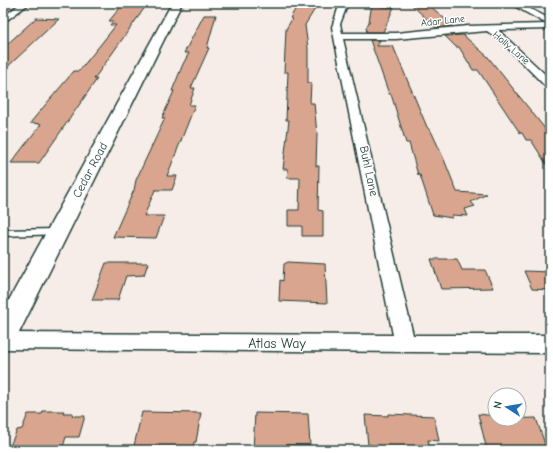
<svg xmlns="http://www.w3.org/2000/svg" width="553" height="453" font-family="'Comic Neue',sans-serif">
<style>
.building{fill:#d9a58e;stroke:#1f3d34}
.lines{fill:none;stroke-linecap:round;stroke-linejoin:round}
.lane-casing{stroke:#1f3d34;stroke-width:3}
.street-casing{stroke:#1f3d34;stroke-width:3}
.secondary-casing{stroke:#1f3d34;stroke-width:3}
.lane{fill:#fff;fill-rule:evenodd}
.street{fill:#fff;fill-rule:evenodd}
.secondary{fill:#fff;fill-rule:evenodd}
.labels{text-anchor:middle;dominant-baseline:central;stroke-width:3;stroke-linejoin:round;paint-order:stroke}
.far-street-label{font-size:10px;fill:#1f3d34;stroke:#fff}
.street-label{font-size:12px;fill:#1f3d34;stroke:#fff}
.near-street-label{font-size:14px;fill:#1f3d34;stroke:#fff}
</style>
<rect width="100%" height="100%" fill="#f7ede8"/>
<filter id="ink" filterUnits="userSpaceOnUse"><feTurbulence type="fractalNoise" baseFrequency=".025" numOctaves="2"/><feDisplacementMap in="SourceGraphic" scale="8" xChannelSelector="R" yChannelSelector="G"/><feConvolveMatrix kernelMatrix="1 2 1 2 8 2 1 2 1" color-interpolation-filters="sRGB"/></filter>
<g filter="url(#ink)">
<path class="building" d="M 148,3 L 94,79 L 97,79 L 39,163 L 11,163 L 41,124 L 30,123 L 74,71 L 79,71 L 101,44 L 116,25 L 110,25 L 113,21 L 109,21 L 123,4 Z
M 299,3 L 318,4 L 305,25 L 308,48 L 308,83 L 311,83 L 310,103 L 314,103 L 317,134 L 316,166 L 319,166 L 318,210 L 323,211 L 323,236 L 302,236 L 302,226 L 288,226 L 288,210 L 299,210 L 300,178 L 287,178 L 288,169 L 283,169 L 289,120 L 286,120 L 288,72 L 284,72 L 286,29 L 292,19 L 290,18 Z
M 372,3 L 380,3 L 382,7 L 394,7 L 383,32 L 367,32 L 366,28 L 369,22 Z
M 413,3 L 427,3 L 453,26 L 436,28 L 412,5 Z
M 204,15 L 216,15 L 207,48 L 209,48 L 191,88 L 195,88 L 189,105 L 195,105 L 167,176 L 177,176 L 172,190 L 155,190 L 144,216 L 164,216 L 156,238 L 113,237 L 134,190 L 136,180 L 165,118 L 162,118 L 174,91 L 172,91 L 183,64 L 189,53 L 184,53 Z
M 36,18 L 59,19 L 3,71 L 3,48 Z
M 463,35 L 488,57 L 550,135 L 550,170 L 531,140 L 526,140 L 522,133 L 520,133 L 478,70 L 473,70 L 459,47 L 456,47 L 445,36 Z
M 370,40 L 380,40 L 377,46 L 393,46 L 427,127 L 432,133 L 443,157 L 457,192 L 487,194 L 471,202 L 475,206 L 465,209 L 468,216 L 452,215 L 452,218 L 433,215 L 420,175 L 418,175 L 409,143 L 406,143 L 391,94 L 389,94 Z
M 431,259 L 457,259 L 462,270 L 485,270 L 493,288 L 441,289 Z
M 288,262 L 325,264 L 327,303 L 279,301 L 280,280 L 283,281 L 284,264 Z
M 106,263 L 148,263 L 144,275 L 126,276 L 118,300 L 92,300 Z
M 524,271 L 550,272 L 550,290 L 532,289 Z
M 43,411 L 64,411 L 63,413 L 73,413 L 72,416 L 85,416 L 79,437 L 66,437 L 62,450 L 8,450 L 17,430 L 22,429 L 28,414 L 42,414 Z
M 142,412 L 201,413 L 196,442 L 194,442 L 193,450 L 133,450 Z
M 255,413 L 308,414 L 310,445 L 286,445 L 285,450 L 253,450 Z
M 388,414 L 434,416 L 439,441 L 428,440 L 430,450 L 371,450 L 371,445 L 368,445 L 365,415 L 388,416 Z
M 478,414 L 495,416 L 495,419 L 536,418 L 547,450 L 487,450 Z"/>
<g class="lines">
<g class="lane-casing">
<path id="lane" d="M 57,229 L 61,232 L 60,234 L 3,236 L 3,230 Z"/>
</g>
<g class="street-casing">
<path id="street" d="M 21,3 L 30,3 L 3,23 L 3,17 Z
M 340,3 L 348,3 L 340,24 L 342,33 L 396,33 L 468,26 L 547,24 L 509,3 L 519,3 L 550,19 L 550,29 L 498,30 L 550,79 L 550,88 L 546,87 L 500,40 L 487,31 L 396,39 L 343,39 L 413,335 L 550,335 L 550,353 L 3,349 L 3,333 L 393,335 L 332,27 Z"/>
</g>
<g class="secondary-casing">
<path id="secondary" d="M 172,3 L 182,3 L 13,345 L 3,348 L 3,311 Z"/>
</g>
<use href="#lane" class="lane"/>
<use href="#street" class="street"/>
<use href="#secondary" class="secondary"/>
</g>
</g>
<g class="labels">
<g class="far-street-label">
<text transform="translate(443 21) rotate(-6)">Adar Lane</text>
<text transform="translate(511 48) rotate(41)">Holly Lane</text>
</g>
<g class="street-label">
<text transform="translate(90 170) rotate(-62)">Cedar Road</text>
<text transform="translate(369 171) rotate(78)">Buhl Lane</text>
</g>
<g class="near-street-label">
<text x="277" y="343">Atlas Way</text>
</g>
</g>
<rect width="553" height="453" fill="none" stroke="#fff" stroke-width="16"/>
<rect x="8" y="8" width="537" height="437" fill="none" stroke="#1f3d34" stroke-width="1.5" filter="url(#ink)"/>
<g transform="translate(507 407) rotate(282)"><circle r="19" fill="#ffffff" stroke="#a5b1ae"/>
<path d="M0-3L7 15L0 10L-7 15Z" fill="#1f6fb2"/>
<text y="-6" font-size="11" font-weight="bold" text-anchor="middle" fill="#1f3d34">N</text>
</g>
</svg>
